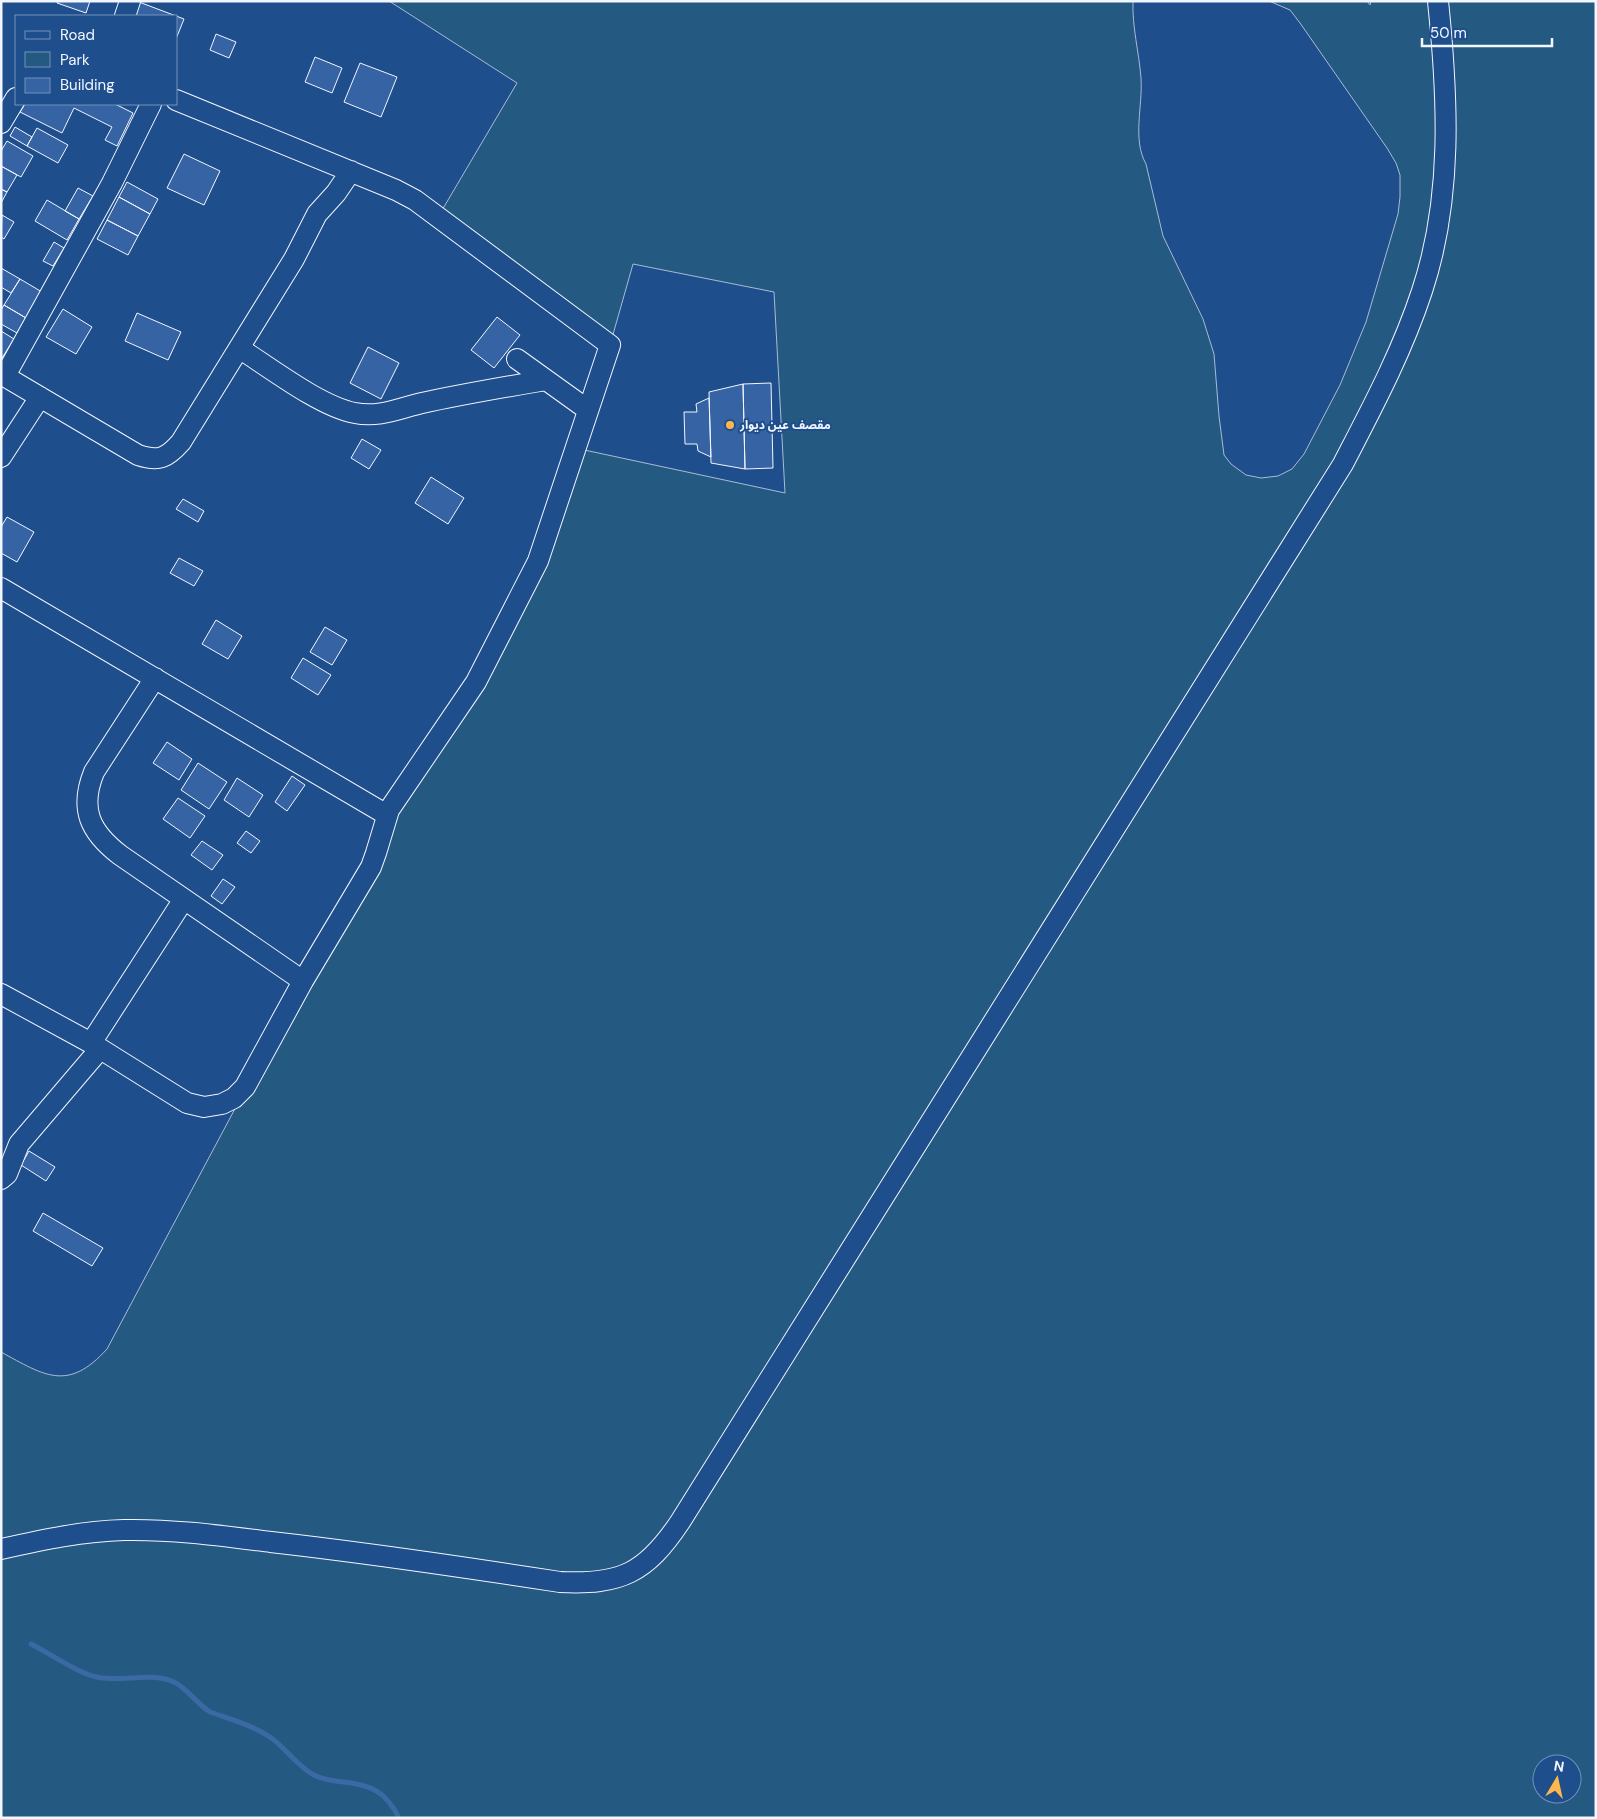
<svg xmlns="http://www.w3.org/2000/svg" width="1597" height="1819" font-family="'DM Sans','Noto Sans Arabic',sans-serif">
<style>
.green{fill:#245a82;stroke:#a8bbd7;fill-rule:evenodd}
.lines{fill:none;stroke-linecap:round;stroke-linejoin:round}
.stream{stroke:#3b69a3;stroke-width:5}
.building{fill:#3563a3;stroke:#f2f6ff}
.minor-casing{stroke:#f2f6ff;stroke-width:22}
.minor{stroke:#1f4e8c;stroke-width:20}
.poi-dot{fill:#ffb74d;stroke:#1f4e8c;stroke-width:2}
.labels{text-anchor:middle;dominant-baseline:central;stroke-width:4;stroke-linejoin:round;paint-order:stroke}
.poi-label{font-size:12px;font-weight:bold;fill:#f2f6ff;stroke:#1f4e8c;text-anchor:start}
</style>
<rect width="100%" height="100%" fill="#1f4e8c"/>
<path class="green" d="M 389,1 L 1133,1 C 1132,27 1139,52 1141,78 C 1143,106 1132,139 1146,164 L 1163,236 L 1203,319 L 1214,354 L 1219,416 L 1224,455 L 1231,464 L 1246,475 L 1261,478 L 1278,476 L 1292,469 L 1304,454 L 1340,385 L 1366,322 L 1398,214 L 1400,197 L 1400,175 L 1396,163 L 1387,148 L 1300,23 L 1290,10 L 1269,1 L 1367,1 L 1370,5 L 1371,1 L 1596,1 L 1596,1818 L 1,1818 L 1,1352 C 45,1376 68,1392 107,1349 L 303,981 L 379,843 L 476,682 L 575,448 L 785,493 L 774,292 L 633,264 L 610,345 L 438,217 L 517,83 ZM 1542,1764 L 1572,1764 L 1572,1794 L 1542,1794 Z"/>
<g class="lines">
<path class="stream" d="M 31,1644 C 51,1654 77,1673 97,1677 C 123,1683 149,1671 174,1682 C 188,1689 196,1703 210,1712 C 230,1719 252,1725 270,1737 C 286,1748 297,1766 314,1775 C 323,1780 334,1781 344,1782 C 372,1785 386,1792 399,1818"/>
</g>
<path class="building" d="M 58,1 L 90,1 L 86,13 L 57,3 Z
M 139,2 L 184,19 L 176,39 L 176,16 L 134,16 Z
M 216,34 L 236,42 L 229,58 L 210,50 Z
M 315,57 L 342,68 L 332,93 L 305,82 Z
M 360,63 L 397,77 L 381,117 L 344,102 Z
M 25,104 L 115,104 L 133,113 L 117,146 L 105,140 L 112,127 L 74,108 L 62,133 L 20,112 Z
M 15,127 L 32,137 L 27,146 L 10,136 Z
M 37,128 L 68,145 L 58,163 L 27,146 Z
M 7,141 L 33,156 L 21,177 L 1,166 L 1,151 Z
M 184,154 L 220,171 L 204,205 L 167,188 Z
M 1,166 L 17,175 L 7,192 L 1,189 Z
M 127,182 L 158,199 L 150,214 L 119,197 Z
M 78,188 L 93,196 L 79,219 L 65,211 Z
M 1,189 L 7,192 L 1,203 Z
M 119,197 L 150,214 L 138,236 L 107,220 Z
M 47,200 L 79,219 L 67,240 L 35,221 Z
M 2,215 L 14,222 L 4,239 L 1,237 Z
M 107,220 L 138,236 L 128,255 L 97,239 Z
M 54,242 L 64,248 L 53,266 L 43,261 Z
M 1,268 L 20,279 L 11,293 L 1,287 Z
M 20,279 L 42,292 L 26,318 L 4,305 Z
M 4,305 L 26,318 L 17,333 L 1,324 L 1,310 Z
M 63,309 L 92,327 L 76,354 L 46,337 Z
M 137,313 L 181,332 L 168,360 L 125,341 Z
M 497,317 L 520,335 L 494,368 L 471,350 Z
M 1,331 L 14,339 L 2,358 L 1,358 Z
M 368,347 L 399,363 L 381,399 L 350,383 Z
M 771,383 L 773,468 L 745,469 L 743,384 Z
M 743,384 L 745,469 L 711,463 L 709,392 Z
M 709,398 L 711,457 L 698,451 L 697,444 L 685,444 L 684,412 L 697,412 L 696,404 Z
M 362,439 L 381,450 L 369,469 L 351,458 Z
M 431,477 L 464,498 L 448,524 L 415,503 Z
M 183,499 L 204,511 L 198,522 L 176,509 Z
M 7,517 L 34,532 L 17,562 L 1,553 L 1,527 Z
M 179,558 L 203,571 L 194,586 L 170,573 Z
M 216,620 L 242,636 L 228,659 L 202,644 Z
M 325,627 L 347,640 L 332,665 L 310,652 Z
M 303,658 L 331,675 L 318,695 L 291,678 Z
M 167,742 L 192,759 L 179,780 L 153,763 Z
M 198,763 L 227,782 L 209,809 L 181,790 Z
M 292,776 L 305,785 L 287,811 L 275,802 Z
M 237,778 L 263,795 L 249,817 L 224,800 Z
M 178,798 L 205,816 L 190,838 L 163,819 Z
M 246,831 L 260,841 L 251,853 L 237,843 Z
M 202,841 L 223,855 L 212,870 L 191,855 Z
M 223,879 L 235,887 L 222,904 L 211,896 Z
M 29,1151 L 55,1167 L 46,1181 L 21,1165 Z
M 43,1213 L 103,1248 L 92,1266 L 33,1231 Z"/>
<g class="lines">
<g class="minor-casing">
<path id="minor" d="M 125,16 L 130,1
M 1,123 L 16,98
M 239,348 C 269,367 321,407 355,413 C 379,418 400,408 422,403 C 463,394 505,387 546,380
M 517,359 L 588,410
M 1,374 L 138,455 C 159,462 167,458 181,442 L 294,259 L 317,214 L 336,193 L 351,171
M 5,376 L 112,183 L 151,104
M 1,457 L 40,397
M 1,588 L 387,815
M 155,678 L 94,772 C 79,809 90,832 120,855 L 303,981
M 1,994 L 91,1043 L 187,1103 L 204,1107 L 222,1104 L 234,1098 L 245,1087 L 303,981 L 371,867 L 376,853 L 389,810 L 476,682 L 538,561 L 610,345 L 415,200 L 396,190 L 176,100
M 91,1043 L 184,899
M 1,1179 L 7,1174 L 19,1144 L 100,1049
M 1,1549 C 42,1540 83,1531 124,1530 C 173,1529 223,1536 271,1542 C 368,1553 463,1567 560,1582 C 621,1585 646,1573 680,1522 L 1343,464 C 1372,408 1402,352 1422,291 C 1453,198 1448,98 1438,1"/>
</g>
<use href="#minor" class="minor"/>
</g>
<circle class="poi-dot" cx="730" cy="425" r="5"/>
<g class="labels">
<g class="poi-label">
<text x="740" y="425">مقصف عين ديوار</text>
</g>
</g>
<rect width="1597" height="1819" fill="none" stroke="#f2f6ff" stroke-width="5"/>
<rect x="15" y="15" width="162" height="90" fill="#1f4e8c" stroke="#7391ba"/>
<rect x="25" y="31" width="25" height="8" fill="#1f4e8c" stroke="#7391ba"/>
<text x="60" y="40" font-size="15" fill="#f2f6ff">Road</text>
<rect x="25" y="52" width="25" height="15" fill="#245a82" stroke="#7391ba"/>
<text x="60" y="65" font-size="15" fill="#f2f6ff">Park</text>
<rect x="25" y="78" width="25" height="15" fill="#3563a3" stroke="#7391ba"/>
<text x="60" y="90" font-size="15" fill="#f2f6ff">Building</text>
<g transform="translate(1557 1779) rotate(9)"><circle r="24" fill="#1f4e8c" stroke="#7391ba"/>
<path d="M0-4L9 19L0 12L-9 19Z" fill="#ffb74d"/>
<text y="-8" font-size="14" font-weight="bold" text-anchor="middle" fill="#f2f6ff">N</text>
</g>
<path d="M1422 38v8h130v-8" fill="none" stroke="#f2f6ff" stroke-width="2.5"/>
<text x="1430" y="38" font-size="15" fill="#f2f6ff" stroke="#1f4e8c" stroke-width="4" paint-order="stroke">50 m</text>
</svg>
